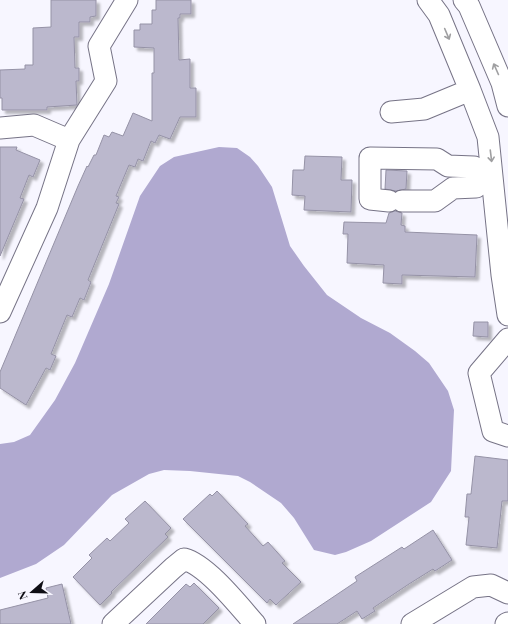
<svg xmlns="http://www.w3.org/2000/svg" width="508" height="624" font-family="'Playfair Display',serif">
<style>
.water{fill:#b0a9d0}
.building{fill:#bbb8cd;stroke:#9592a6;filter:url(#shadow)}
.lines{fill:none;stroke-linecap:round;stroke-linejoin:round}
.minor-casing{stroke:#767386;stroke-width:23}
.minor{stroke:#fff;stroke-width:21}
.oneway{stroke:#9f9fa1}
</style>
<defs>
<filter id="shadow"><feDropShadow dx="3.5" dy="3.5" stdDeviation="1" flood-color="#0004"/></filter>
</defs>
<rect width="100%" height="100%" fill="#f7f6ff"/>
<path class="water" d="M 219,147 L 237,148 L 250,157 L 258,166 L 272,187 L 290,246 L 304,266 L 327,295 L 361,318 L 390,333 L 415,351 L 429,363 L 448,391 L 454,410 L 451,471 L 431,502 L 371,541 L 346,552 L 335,555 L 314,550 L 294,518 L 281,503 L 250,482 L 238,476 L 190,471 L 164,470 L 149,474 L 112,495 L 64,545 L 36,564 L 0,578 L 0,444 L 14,442 L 30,435 L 55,400 L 75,363 L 109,284 L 140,196 L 160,166 L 174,157 Z"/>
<path class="building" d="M 51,0 L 96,0 L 96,16 L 90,17 L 90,22 L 79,22 L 79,37 L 74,37 L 75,68 L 79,68 L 79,81 L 76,81 L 77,105 L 47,107 L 47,110 L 2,110 L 2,98 L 0,98 L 0,70 L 25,69 L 25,65 L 33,65 L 33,28 L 51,27 Z
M 156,0 L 191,0 L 191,14 L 180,14 L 180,18 L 178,18 L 179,60 L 190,59 L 190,88 L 196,88 L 196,117 L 180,117 L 170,139 L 159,135 L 155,143 L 151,141 L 143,161 L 138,159 L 135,167 L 129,165 L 116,196 L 119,197 L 116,203 L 119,204 L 88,280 L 91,282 L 84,300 L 80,298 L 72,317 L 67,315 L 51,354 L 56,356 L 50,370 L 46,368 L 26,405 L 0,388 L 0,372 L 78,186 L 87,166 L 88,167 L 94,155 L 96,155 L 104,135 L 109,137 L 112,132 L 123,136 L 133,113 L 152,121 L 152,73 L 154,73 L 154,48 L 134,47 L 134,30 L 140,30 L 140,24 L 152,24 L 152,10 L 156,10 Z
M 0,147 L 17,147 L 16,150 L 40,160 L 33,177 L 29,175 L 20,198 L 24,199 L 0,256 Z
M 305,156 L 342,157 L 341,180 L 352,180 L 351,212 L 304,210 L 305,196 L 292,195 L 293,170 L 304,170 Z
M 386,170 L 407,171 L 406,189 L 396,191 L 385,189 Z
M 395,211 L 402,213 L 401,225 L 405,226 L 405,232 L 477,235 L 475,277 L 402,275 L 402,284 L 383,283 L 384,265 L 347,263 L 348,234 L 343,234 L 344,222 L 386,223 L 389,213 Z
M 474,322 L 488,322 L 488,337 L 473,336 Z
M 475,456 L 508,460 L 508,501 L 502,501 L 497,548 L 466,545 L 469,517 L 465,517 L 467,494 L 471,494 Z
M 217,491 L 248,524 L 245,526 L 263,546 L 268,542 L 285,561 L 282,563 L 301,582 L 276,605 L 270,599 L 267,603 L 183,519 L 210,494 L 212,496 Z
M 145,501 L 171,528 L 165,534 L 168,537 L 111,592 L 112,593 L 100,605 L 73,577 L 92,558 L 89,555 L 107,538 L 110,541 L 129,523 L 125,519 Z
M 433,530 L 452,560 L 435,571 L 433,569 L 409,584 L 373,608 L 375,611 L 362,619 L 357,611 L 337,624 L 293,624 L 357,581 L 355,577 L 402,547 L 404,549 Z
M 194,583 L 219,608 L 203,624 L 146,624 L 186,584 L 190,587 Z
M 62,584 L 71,624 L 0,624 L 0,610 L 48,598 L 46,588 Z"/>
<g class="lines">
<g class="minor-casing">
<path id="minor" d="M 428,0 L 439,15 L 470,90 L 488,137 L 502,275 L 508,315
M 464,0 L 469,6 L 502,83 L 508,106
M 391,112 L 424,109 L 470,90
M 0,128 L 34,125 L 69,140
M 389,201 L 370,199 L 370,158 L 437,159 L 448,166 L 474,167 L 483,178
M 402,201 L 435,201 L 453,188 L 476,187 L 483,178
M 0,312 L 47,208 L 69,140 L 106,81 L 99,46 L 127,0
M 508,339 L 479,373 L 493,431 L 508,436
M 113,624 L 173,568 L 184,559 C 207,565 239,606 255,624
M 412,624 L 473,587 L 491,585 L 508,593
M 506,624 L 508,623"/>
</g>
<use href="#minor" class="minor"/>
</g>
<defs><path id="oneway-shaft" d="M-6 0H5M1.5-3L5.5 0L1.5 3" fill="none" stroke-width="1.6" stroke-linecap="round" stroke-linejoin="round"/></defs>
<g class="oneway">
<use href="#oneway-shaft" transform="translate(447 34) rotate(67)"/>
<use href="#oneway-shaft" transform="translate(496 69) rotate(-114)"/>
<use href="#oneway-shaft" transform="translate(491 156) rotate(83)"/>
</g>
<g transform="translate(32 592) rotate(250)" stroke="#f7f6ff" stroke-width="3" paint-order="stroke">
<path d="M0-3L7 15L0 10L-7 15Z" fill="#0f0e15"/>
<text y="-6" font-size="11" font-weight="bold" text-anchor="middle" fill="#0f0e15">N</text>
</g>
</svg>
